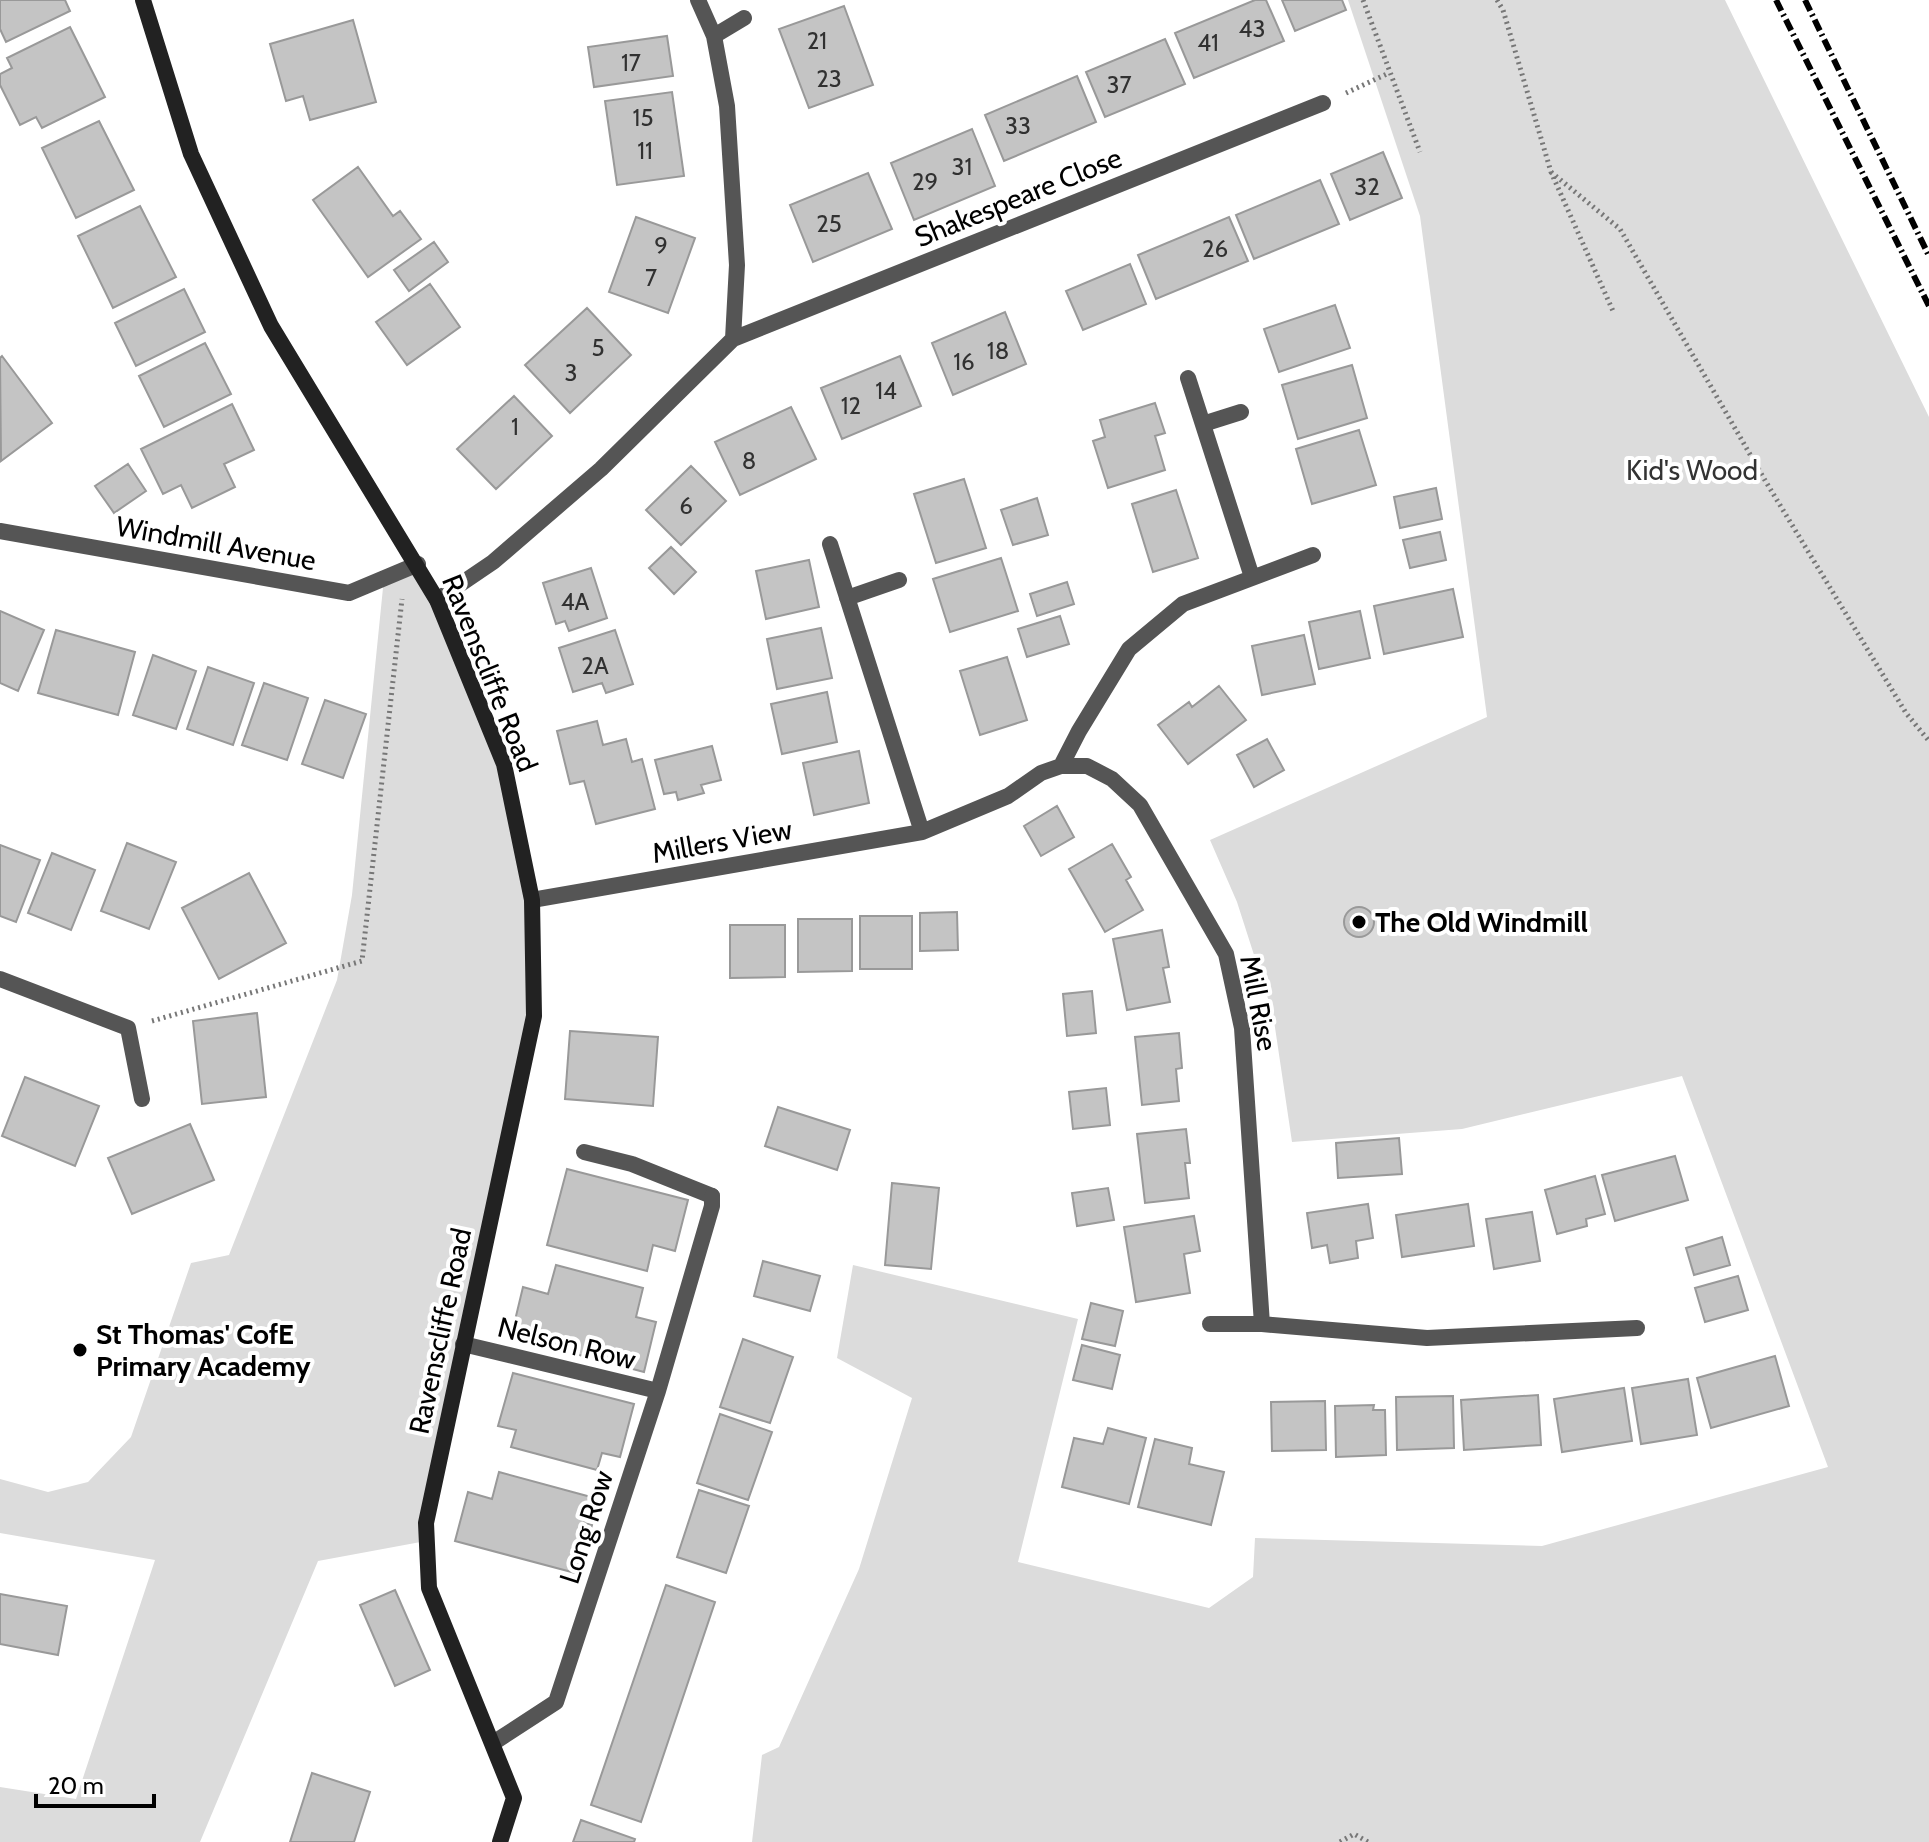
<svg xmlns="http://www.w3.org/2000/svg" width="1929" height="1842" font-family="Cabin,sans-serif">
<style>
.green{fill:#dcdcdc}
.building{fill:#c4c4c4;stroke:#999;stroke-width:2}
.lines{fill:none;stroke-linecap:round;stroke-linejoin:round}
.path{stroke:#777;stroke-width:5;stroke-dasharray:2 4;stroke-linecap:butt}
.lane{stroke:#555;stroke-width:16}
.street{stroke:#555;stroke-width:16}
.secondary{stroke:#222;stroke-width:16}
.rail{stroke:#000;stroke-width:6;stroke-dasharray:12 4 2 4;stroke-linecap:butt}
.poi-dot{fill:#000;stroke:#fff;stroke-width:3}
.labels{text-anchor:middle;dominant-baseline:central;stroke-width:8;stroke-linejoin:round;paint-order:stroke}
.number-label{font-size:24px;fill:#313131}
.street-label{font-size:28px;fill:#000;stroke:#fff}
.park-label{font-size:28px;fill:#333;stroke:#fff}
.poi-label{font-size:28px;font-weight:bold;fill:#000;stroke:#fff;text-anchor:start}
</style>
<rect width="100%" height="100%" fill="#fff"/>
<path class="green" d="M 1348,0 L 1725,0 L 1929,417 L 1929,1842 L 752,1842 L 762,1755 L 779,1747 L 859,1569 L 912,1398 L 837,1358 L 853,1265 L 1078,1319 L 1018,1562 L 1209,1608 L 1253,1577 L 1255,1538 L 1542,1546 L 1828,1467 L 1682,1076 L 1462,1129 L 1292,1142 L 1273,1014 L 1237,902 L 1210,840 L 1487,717 L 1420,216 Z
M 418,564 L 504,764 L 532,900 L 534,1016 L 426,1541 L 318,1561 L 200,1842 L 0,1842 L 0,1787 L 76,1799 L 155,1560 L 0,1533 L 0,1479 L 48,1492 L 88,1482 L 131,1437 L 191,1263 L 229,1255 L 337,980 L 352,895 L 384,578 Z"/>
<path class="building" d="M 0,0 L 65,0 L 70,11 L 6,42 L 0,29 Z
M 1255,0 L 1266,0 L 1284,41 L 1194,78 L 1175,33 Z
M 1282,0 L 1342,0 L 1346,10 L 1295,31 Z
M 844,6 L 873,85 L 809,108 L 779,29 Z
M 353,20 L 376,102 L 310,120 L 303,96 L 286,101 L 270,44 Z
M 70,27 L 105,97 L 42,128 L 36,117 L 20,125 L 0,85 L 0,74 L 12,68 L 7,58 Z
M 667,36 L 673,76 L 594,87 L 588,47 Z
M 1165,39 L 1185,84 L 1105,117 L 1086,72 Z
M 1077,76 L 1096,122 L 1004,161 L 985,115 Z
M 672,92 L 684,176 L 617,185 L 605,101 Z
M 99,121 L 134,190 L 76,218 L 42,148 Z
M 972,129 L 995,186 L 914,220 L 891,163 Z
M 1383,152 L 1402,198 L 1350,220 L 1331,174 Z
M 358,167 L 393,216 L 400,211 L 421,239 L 368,277 L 313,200 Z
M 868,173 L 892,229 L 813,262 L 790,205 Z
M 1320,180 L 1339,224 L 1254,259 L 1236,215 Z
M 140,206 L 176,277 L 113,308 L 78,236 Z
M 636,217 L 695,238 L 668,313 L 609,292 Z
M 1229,217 L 1248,261 L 1156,299 L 1138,255 Z
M 434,242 L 448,262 L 409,291 L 394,270 Z
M 1130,264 L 1146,304 L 1083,330 L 1066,291 Z
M 430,284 L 460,327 L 407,365 L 376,322 Z
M 184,289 L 205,332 L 136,366 L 115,323 Z
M 1335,305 L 1350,348 L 1279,372 L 1264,329 Z
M 587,308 L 631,355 L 570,413 L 525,365 Z
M 1005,312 L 1026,364 L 953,395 L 932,343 Z
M 205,343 L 231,394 L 164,427 L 139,376 Z
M 2,356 L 52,423 L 1,461 L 0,358 Z
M 900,356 L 921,406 L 842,439 L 821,388 Z
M 1352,365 L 1367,418 L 1298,439 L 1282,385 Z
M 514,396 L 552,436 L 496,489 L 457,449 Z
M 1155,403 L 1165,433 L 1155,436 L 1165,470 L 1108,488 L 1093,441 L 1105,437 L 1100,420 Z
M 232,404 L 254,450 L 224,464 L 235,487 L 192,508 L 181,485 L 163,494 L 141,449 Z
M 791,407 L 816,459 L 740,495 L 715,442 Z
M 1359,430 L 1376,485 L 1312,504 L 1296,449 Z
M 128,464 L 146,491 L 114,513 L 95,486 Z
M 691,466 L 726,501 L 681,545 L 646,510 Z
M 964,479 L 986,548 L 936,563 L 914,494 Z
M 1436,488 L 1442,519 L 1400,528 L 1394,497 Z
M 1176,490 L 1198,558 L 1153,572 L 1132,504 Z
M 1037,498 L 1048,535 L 1013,545 L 1001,510 Z
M 1440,532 L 1446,560 L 1410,568 L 1403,540 Z
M 671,547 L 696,572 L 674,594 L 649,568 Z
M 1001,558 L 1018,611 L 950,632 L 933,579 Z
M 809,560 L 819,607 L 766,619 L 756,571 Z
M 591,568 L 607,618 L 569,631 L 565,621 L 556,624 L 543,583 Z
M 1067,582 L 1074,604 L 1037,616 L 1030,594 Z
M 1453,589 L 1463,637 L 1384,654 L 1374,606 Z
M 0,611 L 44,630 L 18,691 L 0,683 Z
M 1360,611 L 1370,658 L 1319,669 L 1309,622 Z
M 1060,616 L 1069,644 L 1027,657 L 1018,629 Z
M 821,628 L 832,678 L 777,689 L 767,639 Z
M 56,630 L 135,652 L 118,715 L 38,693 Z
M 615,630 L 633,684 L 606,693 L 602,683 L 573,692 L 559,648 Z
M 1304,635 L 1315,684 L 1262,695 L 1252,646 Z
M 153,655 L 196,671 L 176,729 L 133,715 Z
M 1007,657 L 1027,720 L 980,735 L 960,671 Z
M 208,667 L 254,683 L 233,745 L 187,729 Z
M 264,683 L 308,698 L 287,760 L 242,745 Z
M 1219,686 L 1246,720 L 1188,764 L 1158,725 L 1189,702 L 1192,707 Z
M 827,692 L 837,742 L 782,754 L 771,704 Z
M 325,700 L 366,714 L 343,778 L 302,764 Z
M 597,721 L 603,745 L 626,739 L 632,762 L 642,759 L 655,809 L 596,824 L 584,781 L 570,784 L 557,731 Z
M 1267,739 L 1284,770 L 1254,787 L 1237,755 Z
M 712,746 L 721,780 L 701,785 L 704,793 L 678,800 L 676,792 L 664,794 L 655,760 Z
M 859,751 L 869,803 L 814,815 L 803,763 Z
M 1057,806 L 1074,837 L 1041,856 L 1024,826 Z
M 127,843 L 176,862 L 149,929 L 101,911 Z
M 1112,844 L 1131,877 L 1126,880 L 1143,910 L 1105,932 L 1069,869 Z
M 0,845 L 40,860 L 16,922 L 0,916 Z
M 52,853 L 95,870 L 71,930 L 28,913 Z
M 249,873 L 286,943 L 219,979 L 182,908 Z
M1344 922a15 15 0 1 1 30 0a15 15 0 1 1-30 0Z
M 957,912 L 958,950 L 920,951 L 920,913 Z
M 860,916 L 912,916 L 912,969 L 860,969 Z
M 798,919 L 852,919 L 852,971 L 798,972 Z
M 730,925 L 785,925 L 785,977 L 730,978 Z
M 1162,930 L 1169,967 L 1163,968 L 1170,1002 L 1127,1010 L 1113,939 Z
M 1092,991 L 1096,1033 L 1067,1036 L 1063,994 Z
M 257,1013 L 266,1097 L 202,1104 L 193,1021 Z
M 570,1031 L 658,1037 L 653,1106 L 565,1099 Z
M 1179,1033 L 1182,1068 L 1176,1069 L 1179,1101 L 1142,1105 L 1135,1037 Z
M 25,1077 L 99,1106 L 75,1166 L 2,1136 Z
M 1106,1088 L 1110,1125 L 1073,1129 L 1069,1092 Z
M 778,1107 L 850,1130 L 837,1170 L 765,1146 Z
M 190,1124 L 214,1180 L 132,1214 L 108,1158 Z
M 1186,1129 L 1190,1163 L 1185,1163 L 1189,1198 L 1145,1203 L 1137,1134 Z
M 1399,1138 L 1402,1174 L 1338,1178 L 1336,1143 Z
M 1675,1156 L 1688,1200 L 1615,1221 L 1602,1175 Z
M 567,1169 L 688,1200 L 675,1251 L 653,1245 L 647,1271 L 547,1245 Z
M 1595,1176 L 1605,1214 L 1586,1219 L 1587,1226 L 1557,1234 L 1545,1190 Z
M 892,1183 L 939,1188 L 931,1269 L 885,1265 Z
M 1108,1188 L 1114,1220 L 1077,1226 L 1072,1193 Z
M 1368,1204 L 1373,1238 L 1356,1241 L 1358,1258 L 1330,1263 L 1327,1245 L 1312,1248 L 1307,1213 Z
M 1468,1204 L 1474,1246 L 1402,1257 L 1396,1215 Z
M 1532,1212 L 1540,1261 L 1494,1269 L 1486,1219 Z
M 1194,1216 L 1200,1251 L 1184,1254 L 1190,1293 L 1136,1302 L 1124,1227 Z
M 1722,1237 L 1730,1265 L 1694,1275 L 1686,1248 Z
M 763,1261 L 820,1276 L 810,1311 L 754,1296 Z
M 556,1265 L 643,1288 L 636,1317 L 656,1322 L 644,1372 L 511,1337 L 523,1287 L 548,1294 Z
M 1738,1276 L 1748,1310 L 1705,1322 L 1695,1288 Z
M 1091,1303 L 1123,1311 L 1115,1346 L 1082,1339 Z
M 743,1339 L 793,1357 L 770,1423 L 720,1407 Z
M 1082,1345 L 1120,1355 L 1112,1389 L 1073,1380 Z
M 1775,1356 L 1789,1406 L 1711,1428 L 1697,1378 Z
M 513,1373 L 634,1404 L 620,1457 L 602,1453 L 597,1470 L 511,1447 L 516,1430 L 498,1426 Z
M 1688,1379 L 1697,1435 L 1641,1444 L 1632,1388 Z
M 1624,1388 L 1632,1441 L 1562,1452 L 1554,1399 Z
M 1538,1395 L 1541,1445 L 1464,1450 L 1461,1400 Z
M 1453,1396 L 1454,1448 L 1397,1450 L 1396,1397 Z
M 1325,1401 L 1326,1450 L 1272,1451 L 1271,1402 Z
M 1374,1405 L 1373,1410 L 1385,1410 L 1386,1455 L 1336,1457 L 1335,1406 Z
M 720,1414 L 772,1432 L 748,1500 L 697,1483 Z
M 1108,1428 L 1146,1438 L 1129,1504 L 1062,1487 L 1074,1438 L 1103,1444 Z
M 1155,1439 L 1192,1448 L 1189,1464 L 1224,1472 L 1211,1525 L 1138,1507 Z
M 499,1472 L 591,1497 L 584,1523 L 592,1525 L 579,1574 L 455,1541 L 468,1492 L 492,1499 Z
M 699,1490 L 749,1506 L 726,1573 L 677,1557 Z
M 666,1585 L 715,1602 L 641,1822 L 591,1805 Z
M 395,1590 L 430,1670 L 395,1686 L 360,1605 Z
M 0,1594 L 67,1606 L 58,1655 L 0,1644 Z
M 312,1773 L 370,1792 L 354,1842 L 290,1842 Z
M 581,1820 L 635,1839 L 634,1842 L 573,1842 Z"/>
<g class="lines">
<path class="path" d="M 1363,0 L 1420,152
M 1497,0 L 1503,10 L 1551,172 L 1613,311
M 1346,93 L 1389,73
M 1551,172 L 1620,229 L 1766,482 L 1906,713 L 1929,741
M 152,1021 L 362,961 L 402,599
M 1340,1842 L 1354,1834 L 1368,1842"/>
<path class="lane" d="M 584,1152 L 632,1164 L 712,1196"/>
<path class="street" d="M 698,0 L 714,36 L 727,106 L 737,265 L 733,339
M 714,36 L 744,18
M 1188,378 L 1252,577
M 1203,424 L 1241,412
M 0,531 L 349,593 L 418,564
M 830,544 L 922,832
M 847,598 L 899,580
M 437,600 L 493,562 L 601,469 L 733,339 L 1323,103
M 1061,766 L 1087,766 L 1112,779 L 1140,805 L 1226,954 L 1242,1028 L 1262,1324
M 532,900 L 922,832 L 1008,796 L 1041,773 L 1061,766 L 1079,731 L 1129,649 L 1183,604 L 1313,555
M 0,979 L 128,1028 L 142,1099
M 1210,1324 L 1262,1324 L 1427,1338 L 1637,1328
M 463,1344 L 658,1391
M 493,1743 L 556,1702 L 658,1391 L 712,1206 L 712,1196"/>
<path class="secondary" d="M 143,0 L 191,154 L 271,326 L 437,600 L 504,764 L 532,900 L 534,1016 L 426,1523 L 429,1588 L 514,1798 L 500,1842"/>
<path class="rail" d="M 1776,0 L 1929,306
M 1805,0 L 1929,256"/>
</g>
<g class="poi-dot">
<circle cx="1359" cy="922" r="8"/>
<circle cx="80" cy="1350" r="8"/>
</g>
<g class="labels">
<g class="number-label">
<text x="1252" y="28">43</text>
<text x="817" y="40">21</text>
<text x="1208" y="42">41</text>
<text x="631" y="62">17</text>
<text x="829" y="78">23</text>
<text x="1119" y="84">37</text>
<text x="643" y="117">15</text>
<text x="1018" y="125">33</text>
<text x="645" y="150">11</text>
<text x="962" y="166">31</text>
<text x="925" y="181">29</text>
<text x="1367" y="186">32</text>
<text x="829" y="223">25</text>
<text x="661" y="245">9</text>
<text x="1215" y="248">26</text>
<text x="651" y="277">7</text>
<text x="598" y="347">5</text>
<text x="998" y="350">18</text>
<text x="964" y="361">16</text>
<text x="571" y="372">3</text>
<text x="886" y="390">14</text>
<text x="851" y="405">12</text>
<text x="515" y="426">1</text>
<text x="749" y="460">8</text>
<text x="686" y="505">6</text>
<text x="575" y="601">4A</text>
<text x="595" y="665">2A</text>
</g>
<g class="street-label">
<text transform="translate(1018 197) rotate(-22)">Shakespeare Close</text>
<text transform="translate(216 543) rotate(10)">Windmill Avenue</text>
<text transform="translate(490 673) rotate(68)">Ravenscliffe Road</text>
<text transform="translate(722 841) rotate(-10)">Millers View</text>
<text transform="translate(1259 1003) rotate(79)">Mill Rise</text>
<text transform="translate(440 1331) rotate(-78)">Ravenscliffe Road</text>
<text transform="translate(567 1343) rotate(14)">Nelson Row</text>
<text transform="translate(586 1527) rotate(-72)">Long Row</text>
</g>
<g class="park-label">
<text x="1692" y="470">Kid's Wood</text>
</g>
<g class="poi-label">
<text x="1375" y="922">The Old Windmill</text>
<text x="96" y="1334">St Thomas' CofE<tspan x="96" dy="32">Primary Academy</tspan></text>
</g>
</g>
<path d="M36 1794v12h118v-12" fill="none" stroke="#000000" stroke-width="4"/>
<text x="48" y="1794" font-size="24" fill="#000000" stroke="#ffffff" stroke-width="6" paint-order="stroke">20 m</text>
</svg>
